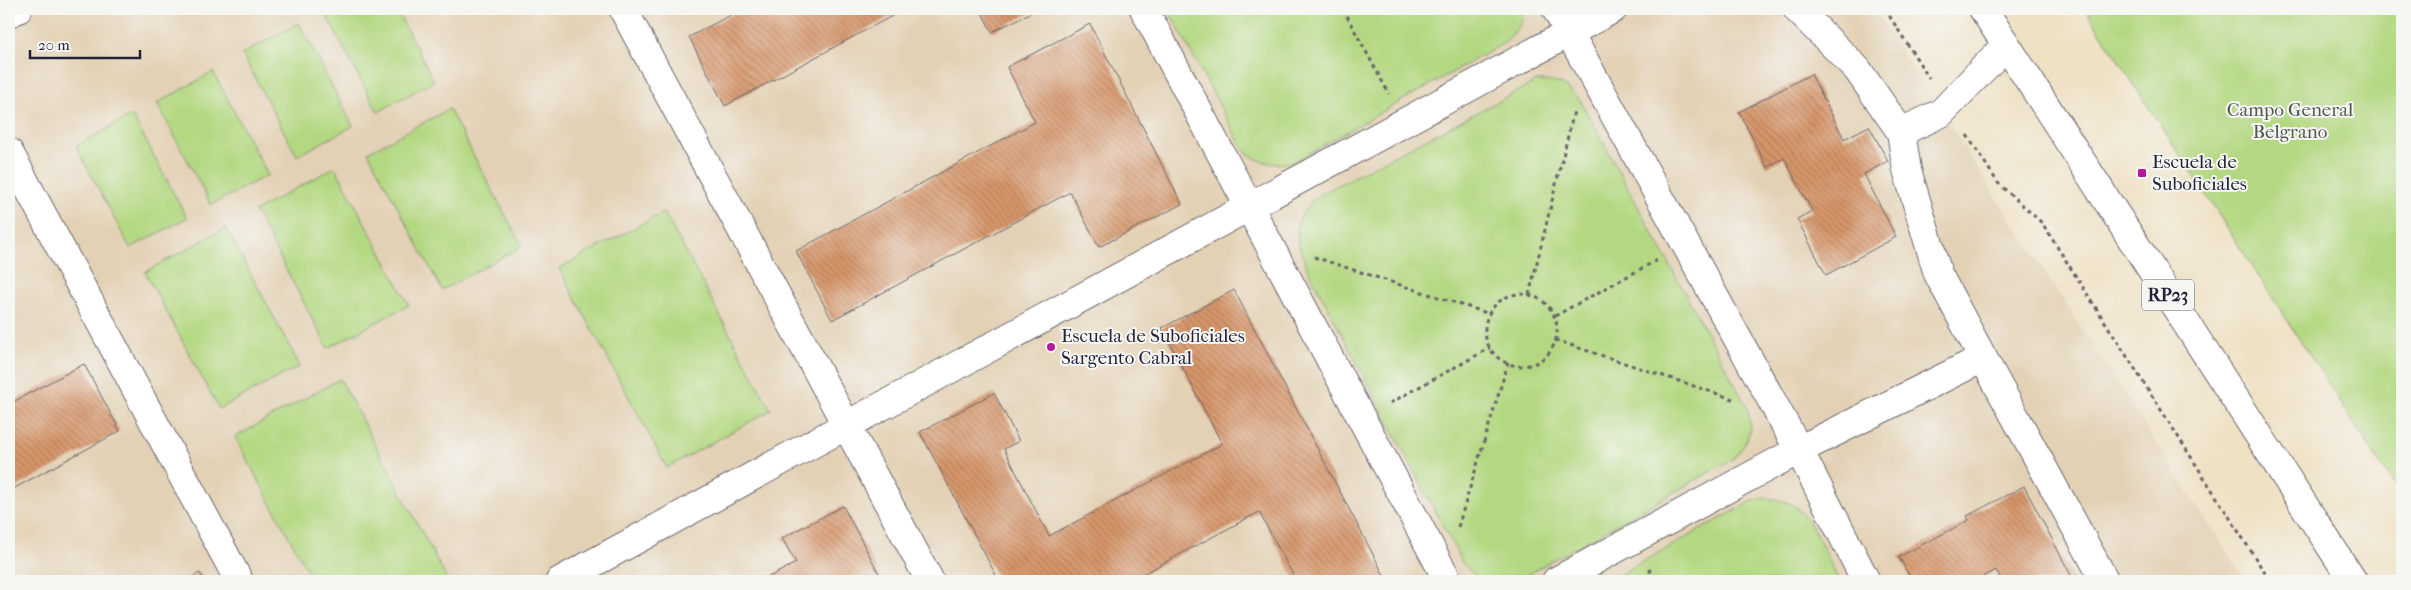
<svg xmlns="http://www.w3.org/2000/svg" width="2411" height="590" font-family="'IM FELL French Canon',serif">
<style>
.built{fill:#e3d1b5}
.green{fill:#b3d881;stroke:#6a7d5e}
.building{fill:url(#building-back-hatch)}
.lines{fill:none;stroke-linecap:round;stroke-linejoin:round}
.minor-casing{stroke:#6a656b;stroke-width:30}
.major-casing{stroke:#6a656b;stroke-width:30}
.path{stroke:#6a656b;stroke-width:3;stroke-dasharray:4 4;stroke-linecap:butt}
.minor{stroke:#fff;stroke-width:28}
.major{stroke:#fff;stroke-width:28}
.poi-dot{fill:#b5179e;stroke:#f6f6f2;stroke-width:2}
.labels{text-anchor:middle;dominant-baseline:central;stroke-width:4;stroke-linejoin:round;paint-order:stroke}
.shield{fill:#f6f6f2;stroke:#626272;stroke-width:1}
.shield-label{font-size:18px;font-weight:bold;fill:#22223b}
.park-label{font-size:19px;fill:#4e5950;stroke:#f6f6f2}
.poi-label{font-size:19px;fill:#22223b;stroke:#f6f6f2;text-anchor:start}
</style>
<defs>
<pattern id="building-back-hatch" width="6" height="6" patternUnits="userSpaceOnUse" patternTransform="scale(1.25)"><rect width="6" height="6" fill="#d7966a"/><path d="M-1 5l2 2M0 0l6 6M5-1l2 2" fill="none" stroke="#ae7a58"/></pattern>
</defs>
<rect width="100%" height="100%" fill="#f6f6f2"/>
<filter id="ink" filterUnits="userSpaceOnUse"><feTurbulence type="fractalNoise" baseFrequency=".02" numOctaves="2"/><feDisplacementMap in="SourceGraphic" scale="10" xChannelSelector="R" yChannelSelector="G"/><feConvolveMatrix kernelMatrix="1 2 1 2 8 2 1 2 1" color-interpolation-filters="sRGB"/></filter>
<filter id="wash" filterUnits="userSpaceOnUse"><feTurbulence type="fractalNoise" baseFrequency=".0096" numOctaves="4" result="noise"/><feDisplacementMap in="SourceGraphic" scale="20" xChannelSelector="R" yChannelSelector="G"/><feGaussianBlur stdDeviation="1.12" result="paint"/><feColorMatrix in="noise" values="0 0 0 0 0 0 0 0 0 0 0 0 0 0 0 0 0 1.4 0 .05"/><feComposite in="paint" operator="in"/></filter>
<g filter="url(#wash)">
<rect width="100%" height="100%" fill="#efe1c4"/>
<path class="built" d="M 9,9 L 1874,9 L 2246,581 L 9,581 Z"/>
<path class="green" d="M 323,9 L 396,9 L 434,81 L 378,112 Z
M 1168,9 L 1524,9 L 1521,24 L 1506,42 L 1295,161 C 1275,167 1260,163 1244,151 Z
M 2085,9 L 2402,9 L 2402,497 Z
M 299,23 L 353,126 L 297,156 L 242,54 Z
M 213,72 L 268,175 L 211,205 L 157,103 Z
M 1537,81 C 1559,81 1565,84 1580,100 L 1746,405 C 1754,429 1750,440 1733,459 L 1523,577 C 1511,582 1491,585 1479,578 C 1473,574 1468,568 1463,564 L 1306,266 C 1294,231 1291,224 1317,196 Z
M 449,109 L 522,246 L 442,290 L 368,152 Z
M 132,115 L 187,218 L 130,248 L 76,146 Z
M 335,167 L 409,305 L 328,348 L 255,211 Z
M 664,212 L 771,410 L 667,468 L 559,268 Z
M 226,228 L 300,366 L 219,409 L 145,272 Z
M 340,379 L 447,579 L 442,581 L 313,581 L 235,437 Z
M 1764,498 C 1775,499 1787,500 1797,508 C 1812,519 1830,563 1839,581 L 1608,581 L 1752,501 Z"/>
<g id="blocks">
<path class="building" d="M 742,9 L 905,9 L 725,106 L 689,37 Z
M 980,9 L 1038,9 L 992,32 Z
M 1090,24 L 1182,204 L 1099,247 L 1070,192 L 832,320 L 796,251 L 1035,122 L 1007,67 Z
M 1811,74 L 1844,139 L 1869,126 L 1888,161 L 1864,174 L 1896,237 L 1826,275 L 1797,219 L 1812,211 L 1784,158 L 1767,167 L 1739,112 Z
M 1234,290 L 1387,581 L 1296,581 L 1259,512 L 1130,581 L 999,581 L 920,432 L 994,393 L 1019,441 L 1004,449 L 1049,536 L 1222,444 L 1162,328 Z
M 84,364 L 120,431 L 9,491 L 9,404 Z
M 2024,486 L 2074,581 L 2002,581 L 1996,570 L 1976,581 L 1912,581 L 1899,557 L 1969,520 L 1967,516 Z
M 843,506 L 883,581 L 761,581 L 796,563 L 782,538 Z
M 200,573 L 204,581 L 184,581 Z"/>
</g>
</g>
<g filter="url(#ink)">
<use href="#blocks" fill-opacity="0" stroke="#6a656b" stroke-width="1"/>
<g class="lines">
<g class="minor-casing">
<path id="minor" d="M 623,9 L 930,581
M 1144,9 L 1448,581
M 1556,9 L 1799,450 L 1866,581
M 9,13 L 18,9
M 1901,132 L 1941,113 L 2006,45
M 9,152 L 239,581
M 1983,358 L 2105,581
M 560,581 L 1613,9
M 1556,581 L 1799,450 L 1983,358 L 1938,274 L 1907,170 L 1901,132 L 1857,69 L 1797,9"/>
</g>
<g class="major-casing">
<path id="major" d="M 1983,9 L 2353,581"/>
</g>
<path class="path" d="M 1343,9 L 1389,94
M 1885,9 L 1929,78
M 1967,135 L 1998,183 L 2042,223 L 2270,581
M 1314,257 L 1490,314
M1485 330a36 36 0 1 1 72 0a36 36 0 1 1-72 0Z
M 1529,295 L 1574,111
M 1555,316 L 1657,260
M 1555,340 L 1733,399
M 1390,403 L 1490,348
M 1458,527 L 1508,363
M 1649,569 L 1656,581"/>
<use href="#minor" class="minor"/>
<use href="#major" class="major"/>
</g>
</g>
<g class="poi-dot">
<rect x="2137" y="168" width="10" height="10" rx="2.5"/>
<circle cx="1051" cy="347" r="5"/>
</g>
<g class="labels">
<rect class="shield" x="2142" y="279.5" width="52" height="31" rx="4"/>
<g class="shield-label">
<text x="2168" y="295">RP23</text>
</g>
<g class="park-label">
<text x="2290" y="110">Campo General<tspan x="2290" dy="22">Belgrano</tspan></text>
</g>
<g class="poi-label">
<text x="2152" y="162">Escuela de<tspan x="2152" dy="22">Suboficiales</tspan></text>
<text x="1061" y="336">Escuela de Suboficiales<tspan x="1061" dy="22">Sargento Cabral</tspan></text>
</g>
</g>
<rect width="2411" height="590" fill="none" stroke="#f6f6f2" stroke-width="30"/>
<path d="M30 50v8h110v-8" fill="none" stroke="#22223b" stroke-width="2.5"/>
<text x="38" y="50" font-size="15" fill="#22223b" stroke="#f6f6f2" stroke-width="4" paint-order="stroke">20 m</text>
</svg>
